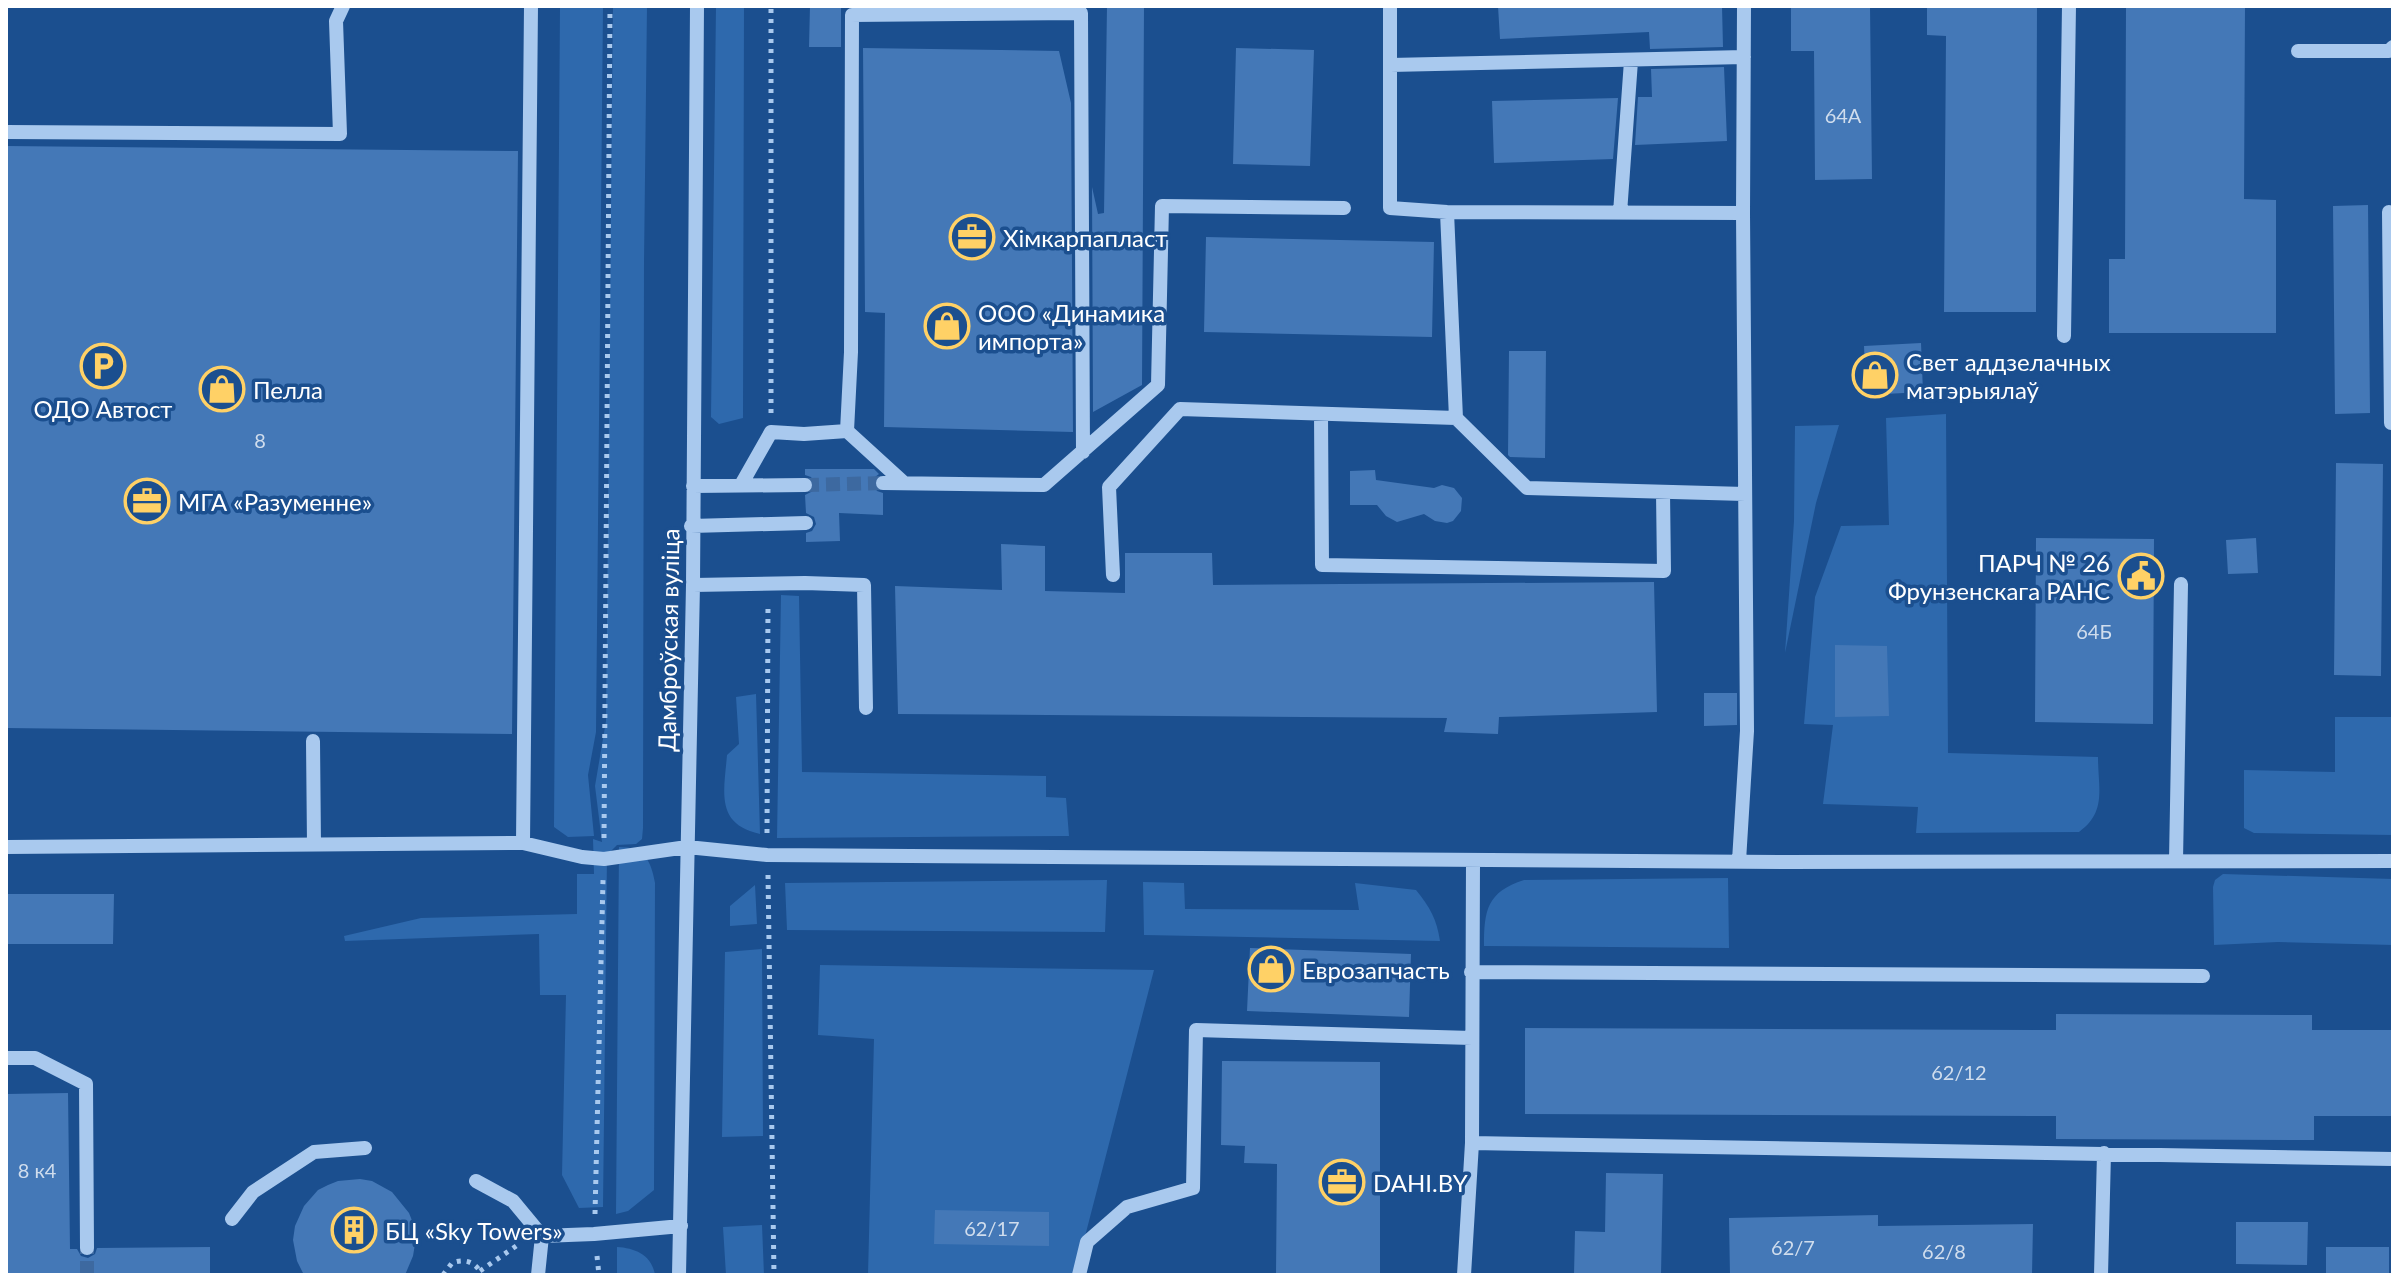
<svg xmlns="http://www.w3.org/2000/svg" width="2399" height="1281" font-family="Lato,sans-serif">
<style>
.green{fill:#2e69ad}
.building{fill:#4478b7}
.lines{fill:none;stroke-linecap:round;stroke-linejoin:round}
.minor-tunnel{stroke:#3d69a0;stroke-width:14;stroke-dasharray:14 7;stroke-linecap:butt}
.path{stroke:#a9c9ee;stroke-width:5;stroke-dasharray:4 6;stroke-linecap:butt}
.minor{stroke:#a9c9ee;stroke-width:14}
.labels{text-anchor:middle;dominant-baseline:central;stroke-width:7;stroke-linejoin:round;paint-order:stroke}
.number-label{font-size:20px;fill:#d0dded}
.poi-label{font-size:24px;fill:#fff;stroke:#1b4f8f;text-anchor:start}
.street-label{font-size:24px;fill:#fff;stroke:#1b4f8f}
</style>
<rect width="100%" height="100%" fill="#1b4f8f"/>
<path class="green" d="M 560,6 L 603,6 L 596,732 L 588,775 L 594,836 L 568,837 L 554,827 Z
M 613,6 L 647,6 L 644,263 L 643,828 L 642,839 L 636,844 L 617,845 L 607,855 L 603,1207 L 579,1208 L 562,1175 L 566,995 L 540,995 L 539,934 L 345,941 L 344,936 L 421,918 L 577,914 L 577,874 L 594,874 L 593,839 L 602,842 L 595,786 L 606,721 Z
M 716,6 L 744,6 L 743,418 L 719,424 L 711,417 Z
M 1946,414 L 1948,753 L 2098,757 C 2098,788 2107,812 2079,832 L 1916,833 L 1918,807 L 1823,804 L 1833,725 L 1804,724 L 1815,597 L 1841,526 L 1889,525 L 1886,418 Z
M 1839,425 L 1816,503 L 1785,653 L 1794,521 L 1795,426 Z
M 781,595 L 799,596 L 802,772 L 1046,776 L 1046,797 L 1066,798 L 1069,836 L 777,838 Z
M 756,694 L 760,834 C 715,824 724,792 727,755 L 739,744 L 736,697 Z
M 2335,717 L 2393,717 L 2393,835 L 2254,833 L 2244,828 L 2244,770 L 2335,772 Z
M 619,847 C 644,847 651,860 655,883 L 654,1190 L 628,1211 L 616,1214 Z
M 2223,874 L 2393,879 L 2393,945 L 2278,942 L 2214,945 L 2213,887 L 2215,880 Z
M 1728,878 L 1729,948 L 1484,946 C 1484,910 1487,892 1524,880 Z
M 1107,880 L 1105,932 L 787,930 L 785,883 Z
M 1143,882 L 1184,883 L 1185,909 L 1359,910 L 1355,883 L 1416,890 C 1430,907 1437,920 1440,941 L 1144,935 Z
M 755,885 L 757,924 L 730,926 L 730,906 Z
M 762,949 L 763,1136 L 722,1137 L 725,952 Z
M 820,965 L 1154,970 L 1075,1275 L 868,1275 L 874,1039 L 818,1035 Z
M 762,1225 L 764,1275 L 726,1275 L 723,1227 Z
M 617,1247 C 635,1248 652,1255 655,1275 L 617,1275 Z"/>
<path class="building" d="M 810,6 L 841,6 L 841,47 L 809,47 Z
M 1107,6 L 1144,6 L 1142,385 L 1093,412 L 1092,187 L 1098,214 L 1104,213 Z
M 1498,6 L 1722,6 L 1723,47 L 1650,49 L 1649,32 L 1500,39 Z
M 1791,6 L 1870,6 L 1872,179 L 1815,180 L 1814,51 L 1791,51 Z
M 1927,6 L 2037,6 L 2036,312 L 1944,312 L 1946,36 L 1927,35 Z
M 2126,6 L 2245,6 L 2244,199 L 2276,200 L 2276,333 L 2109,333 L 2109,259 L 2125,259 Z
M 863,48 L 1059,51 L 1071,103 L 1073,432 L 884,427 L 885,313 L 865,312 Z
M 1236,48 L 1314,50 L 1310,166 L 1233,164 Z
M 1724,67 L 1727,141 L 1635,145 L 1638,97 L 1652,97 L 1651,69 Z
M 1618,98 L 1613,159 L 1494,163 L 1492,101 Z
M 6,146 L 518,151 L 512,734 L 6,728 Z
M 2368,205 L 2370,413 L 2335,414 L 2333,206 Z
M 1206,237 L 1434,242 L 1432,337 L 1204,332 Z
M 1921,343 L 1923,392 L 1866,395 L 1864,346 Z
M 1509,351 L 1546,351 L 1545,458 L 1510,457 L 1508,455 Z
M 2336,463 L 2383,464 L 2381,676 L 2334,675 Z
M 805,469 L 874,469 L 879,474 L 875,477 L 873,484 L 877,491 L 883,493 L 883,515 L 839,513 L 840,541 L 806,542 L 806,533 L 812,531 L 816,524 L 814,517 L 806,513 L 805,495 L 813,491 L 815,484 L 811,477 L 805,475 Z
M 1375,470 L 1376,480 L 1434,488 L 1442,485 L 1454,488 L 1462,498 L 1461,511 L 1453,521 L 1447,523 L 1435,521 L 1424,514 L 1397,522 L 1386,516 L 1377,505 L 1350,505 L 1350,471 Z
M 2036,538 L 2154,539 L 2153,724 L 2035,722 Z
M 2256,538 L 2258,573 L 2228,574 L 2226,540 Z
M 1001,544 L 1045,546 L 1045,591 L 1125,593 L 1125,553 L 1212,553 L 1213,585 L 1654,582 L 1657,712 L 1499,717 L 1498,734 L 1444,732 L 1447,718 L 898,714 L 895,586 L 1002,590 Z
M 1835,645 L 1887,646 L 1889,716 L 1835,717 Z
M 1704,693 L 1737,693 L 1737,725 L 1704,726 Z
M 6,894 L 114,894 L 113,944 L 6,944 Z
M 1250,948 L 1411,954 L 1409,1017 L 1247,1011 Z
M 2056,1014 L 2312,1015 L 2312,1030 L 2393,1030 L 2393,1116 L 2314,1116 L 2314,1140 L 2056,1139 L 2056,1116 L 1525,1114 L 1525,1028 L 2056,1030 Z
M 1222,1061 L 1380,1062 L 1380,1275 L 1276,1275 L 1277,1164 L 1244,1163 L 1245,1146 L 1221,1145 Z
M 68,1093 L 70,1249 L 77,1249 L 81,1256 L 88,1258 L 95,1254 L 97,1248 L 210,1247 L 210,1275 L 6,1275 L 6,1094 Z
M 1606,1173 L 1663,1174 L 1661,1275 L 1574,1275 L 1575,1231 L 1605,1232 Z
M 360,1179 L 372,1181 L 392,1192 L 409,1213 L 413,1223 L 415,1244 L 413,1256 L 405,1275 L 304,1275 L 297,1261 L 293,1240 L 295,1226 L 304,1206 L 318,1190 L 328,1185 L 338,1181 Z
M 935,1210 L 1049,1212 L 1049,1246 L 934,1244 Z
M 1878,1215 L 1878,1226 L 2033,1224 L 2032,1275 L 1730,1275 L 1729,1218 Z
M 2236,1222 L 2308,1222 L 2307,1265 L 2236,1264 Z
M 2326,1247 L 2389,1247 L 2389,1275 L 2326,1275 Z"/>
<g class="lines">
<path class="minor-tunnel" d="M 805,485 L 883,483
M 87,1275 L 87,1248"/>
<path class="path" d="M 771,413 L 771,6
M 767,833 L 768,603
M 604,838 L 610,6
M 768,875 L 774,1275
M 595,1214 L 603,880
M 597,1256 L 599,1275
M 480,1271 L 519,1244
M 443,1275 L 452,1263 C 465,1258 476,1262 482,1275"/>
<path class="minor" d="M 1390,6 L 1390,208 L 1447,212 L 1743,213
M 2298,51 L 2389,51 L 2393,47
M 1390,65 L 1744,57
M 6,132 L 340,134 L 336,21 L 343,6
M 1447,212 L 1456,418 L 1527,488 L 1745,494
M 2389,212 L 2391,423 L 2393,423
M 1620,213 L 1631,61
M 2064,336 L 2069,6
M 1321,414 L 1322,565 L 1664,571 L 1663,492
M 847,431 L 851,352 L 852,15 L 1081,13 L 1083,452
M 883,483 L 1044,485 L 1158,385 L 1162,206 L 1344,208
M 741,485 L 771,432 L 804,434 L 847,431 L 904,483
M 693,486 L 805,485
M 691,526 L 806,523
M 1113,575 L 1109,487 L 1180,409 L 1456,418
M 693,585 L 805,583 L 864,585 L 866,708
M 313,741 L 314,845
M 523,843 L 531,6
M 6,847 L 523,843 L 582,857 L 604,859 L 687,847 L 767,855 L 1786,862 L 2393,861
M 1739,861 L 1747,731 L 1743,213 L 1744,6
M 2176,861 L 2181,584
M 1471,972 L 2203,976
M 6,1058 L 35,1058 L 86,1084 L 87,1248
M 1472,1143 L 2393,1159
M 476,1181 L 513,1201 L 542,1236 L 538,1275
M 232,1219 L 253,1192 L 314,1152 L 365,1148
M 542,1236 L 594,1234 L 681,1226
M 679,1275 L 693,585 L 697,6
M 1079,1275 L 1087,1242 L 1127,1207 L 1193,1188 L 1196,1030 L 1472,1038
M 1464,1275 L 1472,1143 L 1473,860
M 2101,1275 L 2104,1153"/>
</g>
<defs>
<g id="office-ring" transform="scale(2.3)"><circle r="9.5" fill="#1b4f8f" stroke="#ffd166" stroke-width="1.5"/><path d="M-6-3h4V-5.5h4V-3h4V5H-6ZM-1-4.5V-3h2v-1.5ZM-6 0V1H6V0Z" fill="#ffd166"/></g>
<g id="shop-ring" transform="scale(2.3)"><circle r="9.5" fill="#1b4f8f" stroke="#ffd166" stroke-width="1.5"/><path d="M-5-2.5h2.3a2.7 3.5 0 0 1 5.4 0H5L5.5 6h-11ZM-1.5-2.5h3a1.5 2.3 0 0 0-3 0Z" fill="#ffd166"/></g>
<g id="parking-ring" transform="scale(2.3)"><circle r="9.5" fill="#1b4f8f" stroke="#ffd166" stroke-width="1.5"/><path d="M-3.5-5.5H1a3.5 3.5 0 0 1 0 7H-1V5.5H-3.5ZM-1-3.4V-.6H.8a1.4 1.4 0 0 0 0-2.8Z" fill="#ffd166"/></g>
<g id="civic-ring" transform="scale(2.3)"><circle r="9.5" fill="#1b4f8f" stroke="#ffd166" stroke-width="1.5"/><path d="M-.6-6.5H3V-4.5H.6V-3L4-1V1h2V6H-6V1h2V-1L-.6-3ZM-1.2 2.5V6h2.4V2.5Z" fill="#ffd166"/></g>
<g id="building-ring" transform="scale(2.3)"><circle r="9.5" fill="#1b4f8f" stroke="#ffd166" stroke-width="1.5"/><path d="M-4-6H4V6H1V3H-1V6H-4ZM-2.5-4.3h1.7v1.8h-1.7ZM.8-4.3h1.7v1.8H.8ZM-2.5-1h1.7V.8h-1.7ZM.8-1h1.7V.8H.8Z" fill="#ffd166"/></g>
</defs>
<g fill-rule="evenodd">
<use href="#office-ring" x="972" y="237"/>
<use href="#shop-ring" x="947" y="326"/>
<use href="#parking-ring" x="103" y="366"/>
<use href="#shop-ring" x="1875" y="375"/>
<use href="#shop-ring" x="222" y="389"/>
<use href="#office-ring" x="147" y="501"/>
<use href="#civic-ring" x="2141" y="576"/>
<use href="#shop-ring" x="1271" y="969"/>
<use href="#office-ring" x="1342" y="1182"/>
<use href="#building-ring" x="354" y="1230"/>
</g>
<g class="labels">
<g class="number-label">
<text x="1843" y="115">64А</text>
<text x="260" y="440">8</text>
<text x="2094" y="631">64Б</text>
<text x="1959" y="1072">62/12</text>
<text x="37" y="1170">8 к4</text>
<text x="992" y="1228">62/17</text>
<text x="1793" y="1247">62/7</text>
<text x="1944" y="1251">62/8</text>
</g>
<g class="poi-label">
<text x="1003" y="237">Хімкарпапласт</text>
<text x="978" y="312">ООО «Динамика<tspan x="978" dy="28">импорта»</tspan></text>
<text x="1906" y="361">Свет аддзелачных<tspan x="1906" dy="28">матэрыялаў</tspan></text>
<text x="253" y="389">Пелла</text>
<text x="103" y="408" text-anchor="middle">ОДО Автост</text>
<text x="178" y="501">МГА «Разуменне»</text>
<text x="2110" y="562" text-anchor="end">ПАРЧ № 26<tspan x="2110" dy="28">Фрунзенскага РАНС</tspan></text>
<text x="1302" y="969">Еврозапчасть</text>
<text x="1373" y="1182">DAHI.BY</text>
<text x="385" y="1230">БЦ «Sky Towers»</text>
</g>
<g class="street-label">
<text transform="translate(668 640) rotate(-89)">Дамброўская вуліца</text>
</g>
</g>
<rect width="2399" height="1281" fill="none" stroke="#ffffff" stroke-width="16"/>
</svg>
